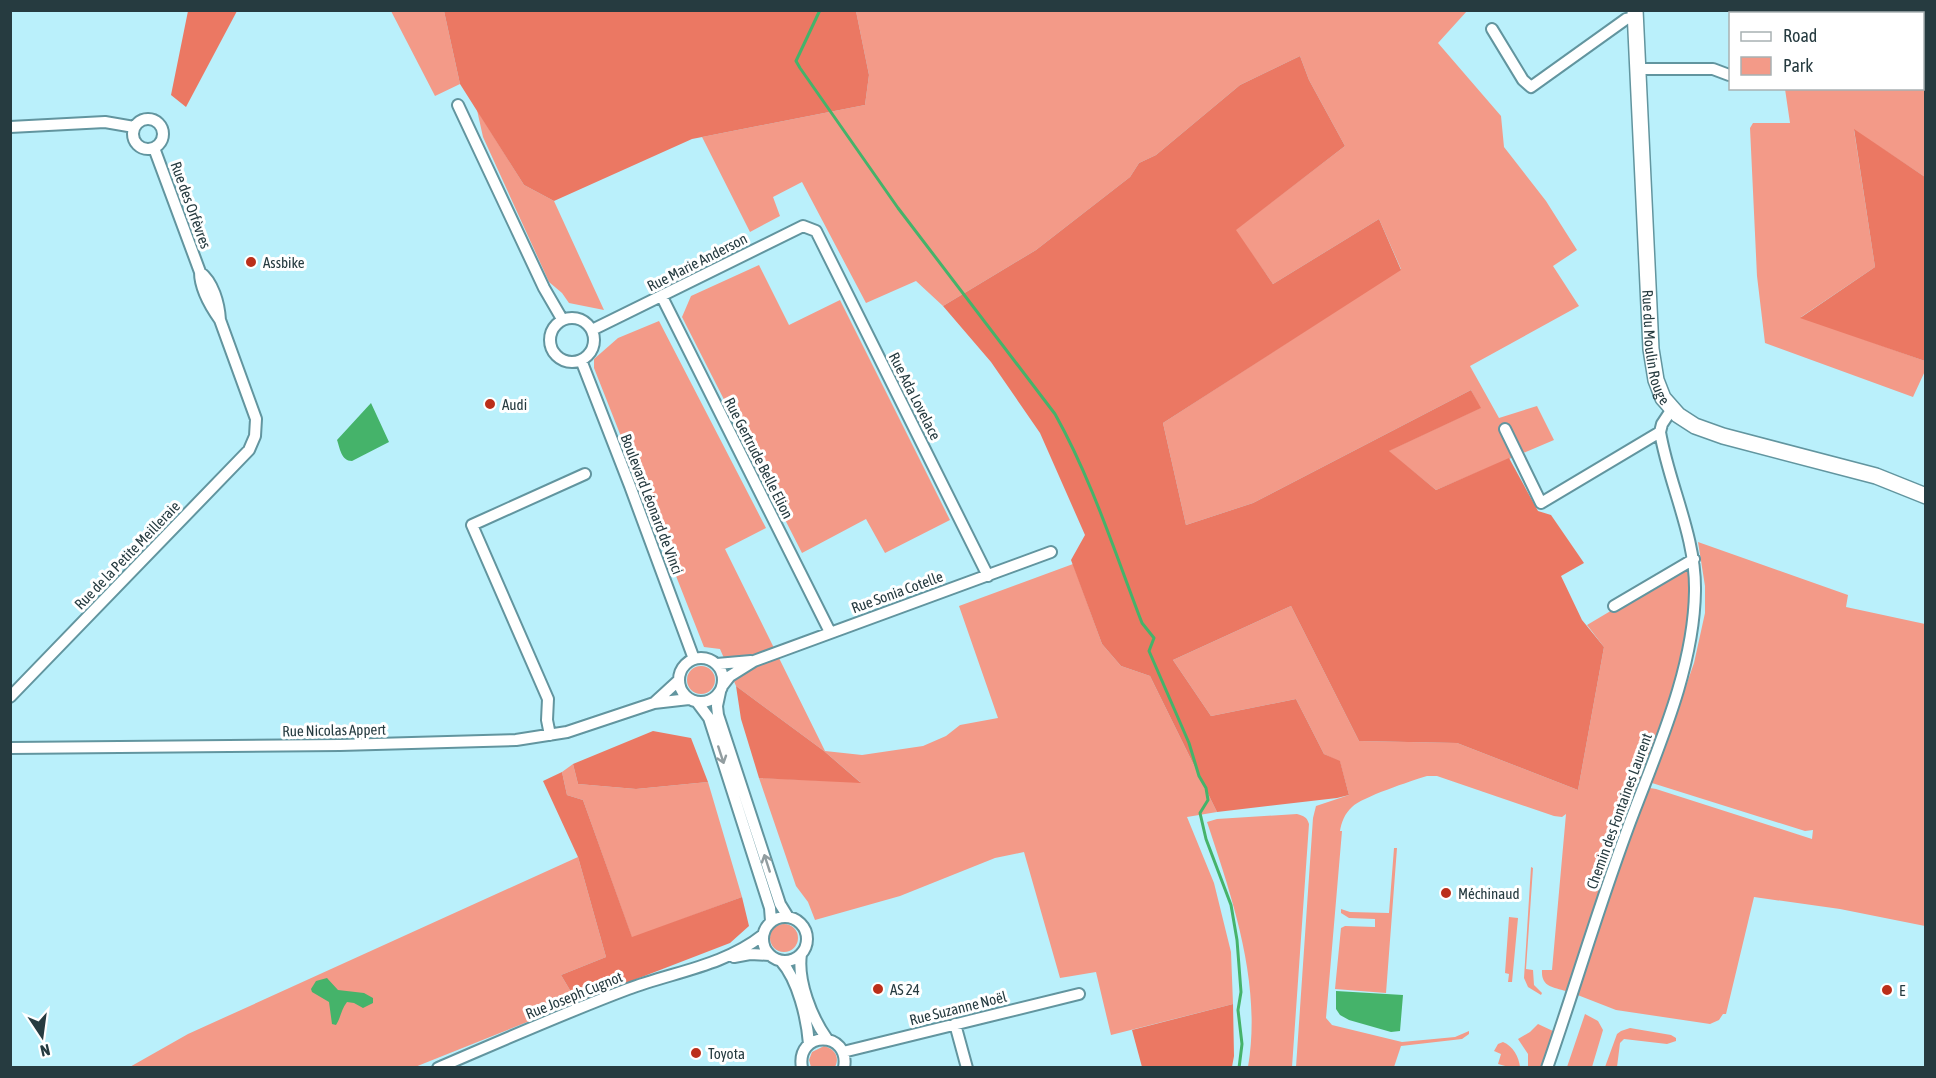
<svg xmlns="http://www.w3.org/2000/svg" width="1936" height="1078" font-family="'Asap Condensed',sans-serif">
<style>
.green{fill:#f39a88}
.forest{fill:#eb7863}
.water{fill:#45b36a}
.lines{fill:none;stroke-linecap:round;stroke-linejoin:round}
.stream{stroke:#45b36a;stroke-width:3}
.street-casing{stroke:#62959f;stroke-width:14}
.secondary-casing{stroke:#62959f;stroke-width:18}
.street{stroke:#fff;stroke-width:10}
.secondary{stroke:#fff;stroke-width:15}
.oneway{stroke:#929da0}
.poi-dot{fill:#bb2f1a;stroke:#fff;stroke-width:2}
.labels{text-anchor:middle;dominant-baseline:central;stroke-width:6;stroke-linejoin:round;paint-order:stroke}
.street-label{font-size:15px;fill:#263b40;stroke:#fff}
.poi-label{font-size:15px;fill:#263b40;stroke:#fff;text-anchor:start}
</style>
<rect width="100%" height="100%" fill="#baf0fb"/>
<path class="green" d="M 391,11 L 444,11 L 460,84 L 435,96 Z
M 856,11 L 1467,11 L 1438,43 L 1501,116 L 1504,147 L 1546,201 L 1577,250 L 1553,266 L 1579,306 L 1470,366 L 1499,418 L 1537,406 L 1554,440 L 1436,490 L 1388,451 L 1480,408 L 1471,390 L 1253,503 L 1186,525 L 1163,423 L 1401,269 L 1379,219 L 1273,284 L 1235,230 L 1345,146 L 1309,80 L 1300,56 L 1240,85 L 1156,155 L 1139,163 L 1130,177 L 1036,250 L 943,306 L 916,281 L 866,303 L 802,182 L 773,197 L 780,216 L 750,232 L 702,137 L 865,105 L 869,75 Z
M 1921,88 L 1925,91 L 1925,177 L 1854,130 L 1875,267 L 1801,317 L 1925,361 L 1925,371 L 1913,397 L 1765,343 L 1757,276 L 1750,128 L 1753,123 L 1790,123 L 1785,89 Z
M 477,110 L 524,185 L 554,201 L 604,310 L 569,303 L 562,293 L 549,282 L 483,137 Z
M 759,265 L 789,325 L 840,300 L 950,520 L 885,553 L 866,519 L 802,553 L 682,317 L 691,296 Z
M 659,321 L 766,528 L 725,549 L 825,751 L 862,755 L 923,746 L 946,736 L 960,725 L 998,718 L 959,606 L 1073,564 L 1102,644 L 1121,666 L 1150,676 L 1217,812 L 1187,817 L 1214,883 L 1231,952 L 1233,1004 L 1111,1035 L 1096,972 L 1060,978 L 1024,852 L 995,858 L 900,896 L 815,920 L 808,902 L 796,886 L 759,778 L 860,782 L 824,751 L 736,686 L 720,649 L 704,647 L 594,368 L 594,359 L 618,338 Z
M 1698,542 L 1848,595 L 1846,607 L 1925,624 L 1925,926 L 1840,909 L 1754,897 L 1726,1014 L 1723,1014 L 1719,1020 L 1710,1024 L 1616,1010 L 1575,994 L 1646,790 L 1650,788 L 1656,789 L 1812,839 L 1813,830 L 1805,831 L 1652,783 L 1694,663 L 1705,613 L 1705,586 Z
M 1688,565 L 1690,610 L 1680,671 L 1633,809 L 1566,991 C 1553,987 1541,987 1542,970 L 1552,970 L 1566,814 L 1562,817 L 1554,816 L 1437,776 L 1427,776 C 1411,781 1362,797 1352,807 C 1345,813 1341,823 1340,831 L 1342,831 L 1326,1018 L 1332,1025 L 1402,1042 L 1455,1037 L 1469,1031 L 1469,1034 L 1462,1039 L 1401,1046 L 1394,1067 L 1296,1067 L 1313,818 L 1316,806 L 1349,795 L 1340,762 L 1324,754 L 1296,699 L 1211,716 L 1173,660 L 1291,606 L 1359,741 L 1457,743 L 1578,790 L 1604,647 L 1587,625 Z
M687 680a14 14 0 1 1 28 0a14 14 0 1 1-28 0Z
M 573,764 L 578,784 L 636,789 L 708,782 L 742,897 L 632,938 L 583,800 L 567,795 L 562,772 Z
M 1297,814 C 1304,816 1307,817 1309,824 L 1292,1067 L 1248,1067 C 1262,984 1233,900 1207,822 L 1217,819 Z
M 1394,848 L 1397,848 L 1386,993 L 1335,989 L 1341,928 L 1345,926 L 1375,927 L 1375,919 L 1349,918 L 1341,913 L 1341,909 L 1350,912 L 1389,913 Z
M 578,857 L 606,957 L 561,975 L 577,1002 L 415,1067 L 128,1068 L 188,1034 Z
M 1531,867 L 1533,868 L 1526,969 L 1533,970 L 1534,985 L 1542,993 L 1541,995 L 1528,987 L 1524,978 Z
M 1509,917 L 1518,918 L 1512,982 L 1508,982 L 1509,974 L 1505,973 Z
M770 938a14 14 0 1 1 28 0a14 14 0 1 1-28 0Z
M 1585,1014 L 1598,1021 L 1603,1030 L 1592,1067 L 1567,1067 Z
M 1538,1024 L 1553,1031 L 1542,1067 L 1528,1067 L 1528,1054 L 1518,1039 L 1530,1032 Z
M 1630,1028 L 1671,1035 L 1676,1038 L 1676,1041 L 1667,1044 L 1624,1039 L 1620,1043 L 1617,1067 L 1605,1067 L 1617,1034 L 1621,1031 Z
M 1503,1042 C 1513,1046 1519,1057 1520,1067 L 1509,1067 L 1498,1064 L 1501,1054 L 1494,1051 L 1498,1044 Z
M 824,1046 C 835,1049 840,1057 835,1067 L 811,1067 L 809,1060 L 812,1052 Z"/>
<path class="forest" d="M 188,11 L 237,11 L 186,107 L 171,95 Z
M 444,11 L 856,11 L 869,75 L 865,105 L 692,139 L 554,201 L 524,185 L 460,84 Z
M 1809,11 L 1925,11 L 1925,91 L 1921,89 L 1922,14 L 1813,14 Z
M 1300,56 L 1309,80 L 1345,146 L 1236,230 L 1273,284 L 1379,219 L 1401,270 L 1163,423 L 1186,525 L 1253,503 L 1471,390 L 1481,408 L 1389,451 L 1436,490 L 1509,458 L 1538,511 L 1551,515 L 1584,563 L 1561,576 L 1582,620 L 1604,647 L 1578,790 L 1457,743 L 1359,741 L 1291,606 L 1173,660 L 1211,716 L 1296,699 L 1324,754 L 1340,761 L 1349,795 L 1337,798 L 1217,812 L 1150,676 L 1121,666 L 1102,644 L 1071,560 L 1085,535 L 1040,433 L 991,362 L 943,306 L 1036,250 L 1130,177 L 1139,163 L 1156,155 L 1240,85 Z
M 1854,129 L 1925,177 L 1925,361 L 1800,318 L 1875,267 Z
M 736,686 L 824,751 L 861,783 L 759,778 L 741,719 Z
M 653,731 L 691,738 L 708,782 L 636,789 L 578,784 L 573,764 Z
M 562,772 L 567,795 L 583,800 L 632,937 L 742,897 L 749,926 L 730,943 L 577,1002 L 561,975 L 606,957 L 578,857 L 543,781 Z
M 1233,1004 L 1234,1056 L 1232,1067 L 1142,1067 L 1132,1030 Z"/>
<path class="water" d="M 371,403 L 389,442 L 352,461 C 341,461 340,448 337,440 Z
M 327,978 L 338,990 L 364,993 L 373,998 L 373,1003 L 363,1008 L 354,1003 L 347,1002 C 341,1010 341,1017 336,1025 L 332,1024 L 329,1002 L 312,992 L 311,989 L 316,981 Z
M 1336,991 L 1403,995 L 1400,1031 L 1391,1032 L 1349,1020 L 1340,1015 L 1336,1009 Z"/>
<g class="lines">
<path class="stream" d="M 820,10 L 796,61 L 800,68 L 898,208 L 1055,414 C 1092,480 1115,553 1142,623 L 1154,638 L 1149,651 L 1189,743 L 1199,776 L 1206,788 L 1208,800 L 1200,813 L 1206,839 L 1231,905 L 1237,940 L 1241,992 L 1238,1010 L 1242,1044 L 1239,1068"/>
<g class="street-casing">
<path id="street" d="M 1492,29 L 1523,80 L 1531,87 L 1626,19 L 1636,17
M 1638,69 L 1713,69 L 1729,75
M 458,105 L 544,288 L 562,319
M133 134a15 15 0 1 1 30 0a15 15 0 1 1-30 0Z
M 10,127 L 105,122 L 134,127
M 200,272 C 213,282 219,303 220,320
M 662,297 L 830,632
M550 340a22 22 0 1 1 44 0a22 22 0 1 1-44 0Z
M 592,330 L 803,226 L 816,231 L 988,576
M 581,360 L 630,486 L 694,659
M 1505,429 L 1541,503 L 1660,432
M 1614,606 L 1694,559
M679 680a22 22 0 1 1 44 0a22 22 0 1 1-44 0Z
M 717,664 L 751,661
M 678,681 L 654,703 L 689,699
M 723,685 L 730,676 L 754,661 L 1051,552
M 720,692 L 717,706 L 718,715 L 780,904 L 788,917
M 10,697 L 249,450 L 255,436 L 256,419 L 220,320 C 210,306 200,289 200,272 L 154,148
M 697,702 L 709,718 L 770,908 L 771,921
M 550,735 L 547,720 L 548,699 L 472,525 L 585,474
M 10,748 L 340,745 L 516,740 L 567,732 L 654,703
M763 939a22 22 0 1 1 44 0a22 22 0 1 1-44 0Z
M 801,954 C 797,981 812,1018 827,1039
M 734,957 L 750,954 L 770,955
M 781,961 C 798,980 807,1018 809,1044
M 955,1024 L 967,1068
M 843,1052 L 1079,994
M 438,1068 C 501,1041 564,1013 628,989 C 673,972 724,966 763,935
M 802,1068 C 795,1030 851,1030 844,1068
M 1547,1068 C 1577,982 1602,894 1635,809 C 1661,741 1694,665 1695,591 C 1696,536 1669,485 1660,432 L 1662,424 L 1672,409"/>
</g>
<g class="secondary-casing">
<g id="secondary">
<path id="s1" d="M 1635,10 L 1651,349 L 1656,380 L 1663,398 L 1678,415 L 1695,426 L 1723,436 L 1876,476 L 1926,496"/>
</g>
</g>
<use href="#street" class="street"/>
<use href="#secondary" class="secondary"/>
</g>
<defs><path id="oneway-shaft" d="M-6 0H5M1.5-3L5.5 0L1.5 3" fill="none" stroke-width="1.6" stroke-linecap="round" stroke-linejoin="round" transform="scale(1.5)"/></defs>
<g class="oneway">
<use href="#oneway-shaft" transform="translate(721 755) rotate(72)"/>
<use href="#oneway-shaft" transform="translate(767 863) rotate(-108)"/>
</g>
<g class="poi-dot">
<circle cx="251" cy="262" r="6"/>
<circle cx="490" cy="404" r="6"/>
<circle cx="1446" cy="893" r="6"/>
<circle cx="878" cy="989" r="6"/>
<circle cx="1887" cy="990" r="6"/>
<circle cx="696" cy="1053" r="6"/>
</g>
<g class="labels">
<g class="street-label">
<text transform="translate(191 205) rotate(70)">Rue des Orfèvres</text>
<text transform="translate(697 262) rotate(-27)">Rue Marie Anderson</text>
<text stroke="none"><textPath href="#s1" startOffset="338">Rue du Moulin Rouge</textPath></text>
<text transform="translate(915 396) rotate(63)">Rue Ada Lovelace</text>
<text transform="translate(759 458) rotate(63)">Rue Gertrude Belle Elion</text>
<text transform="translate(652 504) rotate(69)">Boulevard Léonard de Vinci</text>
<text transform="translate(127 555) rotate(-46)">Rue de la Petite Meilleraie</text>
<text transform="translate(897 592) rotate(-20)">Rue Sonia Cotelle</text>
<text transform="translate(334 730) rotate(-1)">Rue Nicolas Appert</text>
<text transform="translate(1619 811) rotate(-70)">Chemin des Fontaines Laurent</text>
<text transform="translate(574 995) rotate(-22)">Rue Joseph Cugnot</text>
<text transform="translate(958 1008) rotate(-14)">Rue Suzanne Noël</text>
</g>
<g class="poi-label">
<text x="263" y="262">Assbike</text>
<text x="502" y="404">Audi</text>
<text x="1458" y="893">Méchinaud</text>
<text x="890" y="989">AS 24</text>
<text x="1899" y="990">E</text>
<text x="708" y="1053">Toyota</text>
</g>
</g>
<rect width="1936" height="1078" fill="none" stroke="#263b40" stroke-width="24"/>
<rect x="1729" y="12" width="195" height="78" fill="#ffffff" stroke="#a8b1b3" stroke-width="1.5"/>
<rect x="1741" y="32" width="30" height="9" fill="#ffffff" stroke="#a8b1b3" stroke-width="1.5"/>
<text x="1783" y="42" font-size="18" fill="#263b40">Road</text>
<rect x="1741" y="57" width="30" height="18" fill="#f39a88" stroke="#a8b1b3" stroke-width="1.5"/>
<text x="1783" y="72" font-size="18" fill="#263b40">Park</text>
<g transform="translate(42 1036) rotate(167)" stroke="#ffffff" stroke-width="4.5" paint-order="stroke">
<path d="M0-4.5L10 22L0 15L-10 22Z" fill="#263b40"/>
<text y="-9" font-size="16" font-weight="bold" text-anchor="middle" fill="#263b40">N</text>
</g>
</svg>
